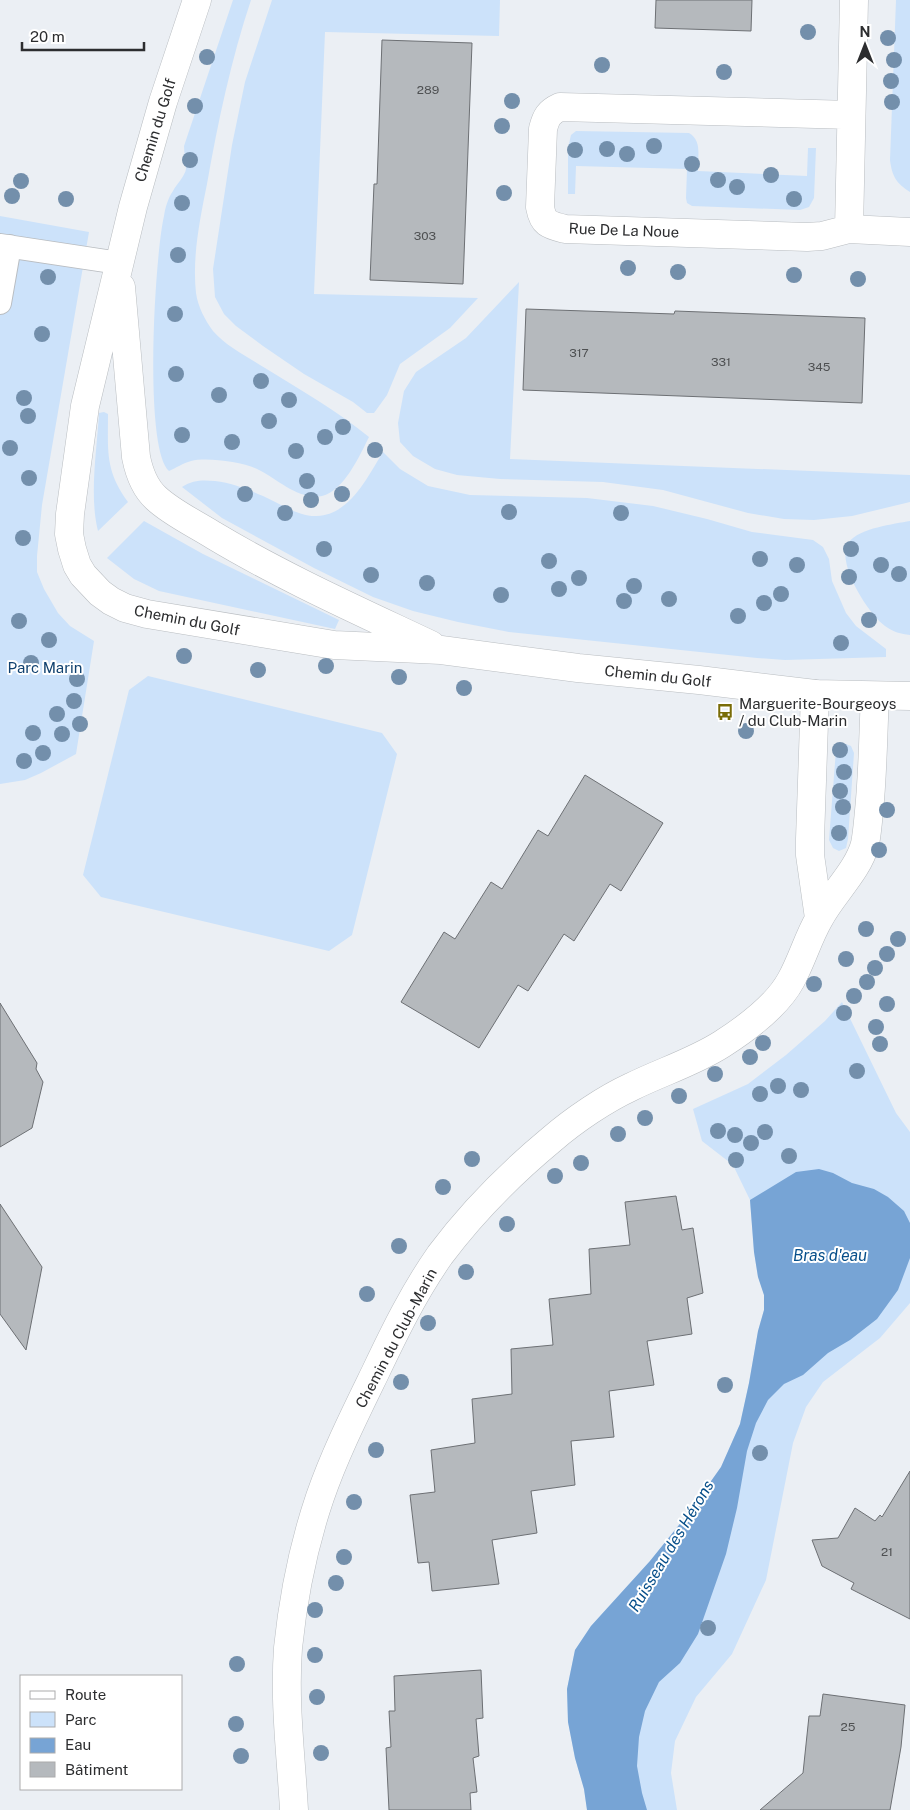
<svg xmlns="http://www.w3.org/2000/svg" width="910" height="1810" font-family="'Public Sans',sans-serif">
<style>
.green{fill:#cce2fa}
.water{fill:#77a4d5}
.building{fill:#b5b9bd;stroke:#6d7074}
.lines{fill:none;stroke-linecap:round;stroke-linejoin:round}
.lane-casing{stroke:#b9bdc1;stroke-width:24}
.street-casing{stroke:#b9bdc1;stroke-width:29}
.secondary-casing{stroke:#b9bdc1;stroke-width:29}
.lane{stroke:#fff;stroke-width:22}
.street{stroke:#fff;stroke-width:28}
.secondary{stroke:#fff;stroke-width:28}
.tree{fill:#738fab}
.labels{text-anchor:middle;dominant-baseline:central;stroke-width:4;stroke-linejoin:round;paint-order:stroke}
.number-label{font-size:12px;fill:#4e5052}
.street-label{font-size:15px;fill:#2c2d2f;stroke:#fff}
.park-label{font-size:15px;fill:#10416f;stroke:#fff}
.poi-label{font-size:15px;fill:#2c2d2f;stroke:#fff;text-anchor:start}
.water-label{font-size:16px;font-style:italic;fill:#074f8a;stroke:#fff}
</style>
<rect width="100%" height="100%" fill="#ebeff4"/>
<path class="green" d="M 233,0 L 251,0 C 231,60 218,122 207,184 C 200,219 192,257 196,293 C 198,307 205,320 213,331 C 227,347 248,357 265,368 C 301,390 337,411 369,437 C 360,455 344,491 322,496 C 298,500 279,480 259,470 C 244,462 207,457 191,461 C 183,463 176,468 169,471 C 143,448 155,254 164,216 C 165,208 168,198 173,191 C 176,185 185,176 186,169 C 186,162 184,153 184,146 Z
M 272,0 L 500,0 L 499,36 L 325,32 L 314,294 L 478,298 L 450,328 L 400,364 L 387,395 L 374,413 L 367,413 L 353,402 L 304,374 L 263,346 L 236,326 L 224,314 L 215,297 L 213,269 L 232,145 L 245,82 Z
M 896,0 L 910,0 L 910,192 C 896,183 892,176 890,160 Z
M 576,131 L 689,133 C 703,141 697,158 698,171 L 807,176 L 808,148 L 816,148 L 814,198 L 809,207 L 800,210 L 692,206 L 687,203 L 686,198 L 687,169 L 576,166 L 575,194 L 568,194 L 568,148 L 571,135 Z
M 0,216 L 89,232 L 42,505 L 37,556 L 37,572 L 44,589 L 58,613 L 70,626 L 94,641 L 76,754 L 41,773 L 25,780 L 0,784 Z
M 519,282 L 510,459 L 910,475 L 910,502 L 852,516 L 814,520 L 784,519 L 748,513 L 663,490 L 603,482 L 500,479 L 457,475 L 435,469 L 413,456 L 400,442 L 398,423 L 404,391 L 416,372 L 466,338 Z
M 104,412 L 108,414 C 108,451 105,471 128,502 L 98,531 C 89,495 97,450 99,413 Z
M 383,452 L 400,469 L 428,486 L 470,495 L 587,498 L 653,506 L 707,519 L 752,532 L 813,540 L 823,547 L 829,559 L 832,581 L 846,613 L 856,626 L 886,649 L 886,657 L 785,660 L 757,658 L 509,632 L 458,622 L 413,611 L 373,597 L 314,568 L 222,518 L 182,487 C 193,480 202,480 215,481 C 232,483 247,489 263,496 C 279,503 299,517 317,516 C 350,515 368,476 383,452 Z
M 144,521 L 203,554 L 339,620 L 335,629 L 159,591 L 134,579 L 107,558 Z
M 910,521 L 910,635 C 901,634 893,632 885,626 C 869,615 834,561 849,542 C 860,528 894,524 910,521 Z
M 148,676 L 382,733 L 397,754 L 352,935 L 329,951 L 101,897 L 83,875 L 129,690 Z
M 843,743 L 851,746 L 854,753 L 848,839 L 846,848 L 839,851 L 833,848 L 829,840 L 836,750 L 838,744 Z
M 842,1002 L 896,1113 L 910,1132 L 910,1303 L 880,1338 L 823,1382 L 806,1407 L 793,1443 L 766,1580 L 732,1654 L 696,1697 L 675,1741 L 671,1773 L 677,1810 L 587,1810 L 584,1789 L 575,1758 L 568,1722 L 567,1689 L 575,1650 L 591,1626 L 650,1561 L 687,1515 L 721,1467 L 740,1424 L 749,1383 L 758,1331 L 764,1310 L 764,1295 L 758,1277 L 754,1252 L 750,1200 L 733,1165 L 702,1141 L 693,1109 L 748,1084 L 786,1055 L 825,1021 Z"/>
<path class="water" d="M 819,1169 L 833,1173 L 852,1183 L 874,1189 L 888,1197 L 904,1211 L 910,1223 L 910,1258 L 898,1290 L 877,1319 L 850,1340 L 828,1353 L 803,1375 L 784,1384 L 768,1400 L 756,1423 L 747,1451 L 737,1508 L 726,1554 L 698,1634 L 680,1663 L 659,1682 L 645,1711 L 639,1737 L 637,1766 L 642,1793 L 647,1810 L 587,1810 L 584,1789 L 575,1758 L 568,1722 L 567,1689 L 575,1650 L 591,1626 L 650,1561 L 687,1515 L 721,1467 L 740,1424 L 749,1383 L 758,1331 L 764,1310 L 764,1295 L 758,1277 L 754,1252 L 750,1200 L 796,1172 Z"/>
<path class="building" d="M 656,0 L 752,0 L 751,31 L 655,28 Z
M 382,40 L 472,43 L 463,284 L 370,280 L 374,184 L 377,184 Z
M 526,309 L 674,314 L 675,311 L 865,318 L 862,403 L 523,390 Z
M 585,775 L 663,823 L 621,891 L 610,884 L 574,941 L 564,934 L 528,991 L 518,985 L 479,1048 L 401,1002 L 444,932 L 455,939 L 491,882 L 502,889 L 538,830 L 548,836 Z
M 0,1003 L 37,1063 L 36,1069 L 43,1082 L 32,1128 L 0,1147 Z
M 676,1196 L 682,1230 L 693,1228 L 703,1293 L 687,1298 L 692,1334 L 647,1341 L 654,1385 L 609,1391 L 614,1437 L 571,1441 L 575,1485 L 531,1491 L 537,1533 L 492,1540 L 499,1584 L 432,1591 L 429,1562 L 418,1563 L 410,1495 L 435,1492 L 431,1450 L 475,1443 L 472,1399 L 512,1394 L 511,1349 L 553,1345 L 549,1299 L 591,1294 L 589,1249 L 630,1245 L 625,1202 Z
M 0,1204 L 42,1267 L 26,1350 L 0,1314 Z
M 910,1471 L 910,1619 L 851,1589 L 854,1583 L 822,1566 L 812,1540 L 838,1538 L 855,1508 L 875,1521 L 880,1515 L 882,1517 Z
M 481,1670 L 483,1718 L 476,1719 L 479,1756 L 473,1758 L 477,1792 L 470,1793 L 471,1810 L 389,1810 L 386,1748 L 391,1747 L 389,1711 L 395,1711 L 394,1676 Z
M 823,1694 L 905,1705 L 901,1747 L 890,1810 L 760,1810 L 803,1773 L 809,1716 L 820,1716 Z"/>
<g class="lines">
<g class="lane-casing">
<path id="lane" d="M 0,245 L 119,263
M 0,303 L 10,246"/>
</g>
<g class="street-casing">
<path id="street" d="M 851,115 L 560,107 C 549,112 546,117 543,129 L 540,207 C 543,224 549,225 565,229 L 807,237 L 822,236 L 849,229 L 910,232
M 849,229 L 854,0
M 815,694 L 810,839 L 810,855 L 819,918
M 294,1810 C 291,1756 284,1703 288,1648 C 293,1599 304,1544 320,1497 C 335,1454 355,1414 375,1373 C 394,1333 414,1292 440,1255 C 472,1212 511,1173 552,1139 C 574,1120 605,1099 631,1087 C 661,1072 694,1062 722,1044 C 747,1028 777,1006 791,980 C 802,960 808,938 819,919 C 832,894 858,871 865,844 C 867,834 868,822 869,811 C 873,773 873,734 875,696"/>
</g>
<g class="secondary-casing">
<path id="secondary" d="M 197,0 L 163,102 L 133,207 L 85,406 L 70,514 L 69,534 L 72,549 L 77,565 L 83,575 L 100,593 L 111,601 L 125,608 L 147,614 L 334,645 L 441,650 L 578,668 L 699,680 L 815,694 L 910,696
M 121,287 L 136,457 C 139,472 144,487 156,498 C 172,513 194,523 213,535 C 283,577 357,610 431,645"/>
</g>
<use href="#lane" class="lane"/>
<use href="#street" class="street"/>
<use href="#secondary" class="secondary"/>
</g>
<g class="tree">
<circle cx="808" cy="32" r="8"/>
<circle cx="888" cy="38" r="8"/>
<circle cx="207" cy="57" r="8"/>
<circle cx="894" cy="60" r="8"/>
<circle cx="602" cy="65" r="8"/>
<circle cx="724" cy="72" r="8"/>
<circle cx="891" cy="81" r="8"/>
<circle cx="512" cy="101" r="8"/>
<circle cx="892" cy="102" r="8"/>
<circle cx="195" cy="106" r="8"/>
<circle cx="502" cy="126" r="8"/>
<circle cx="654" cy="146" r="8"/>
<circle cx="607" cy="149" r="8"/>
<circle cx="575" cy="150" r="8"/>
<circle cx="627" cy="154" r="8"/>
<circle cx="190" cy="160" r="8"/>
<circle cx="692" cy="164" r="8"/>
<circle cx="771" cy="175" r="8"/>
<circle cx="718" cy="180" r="8"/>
<circle cx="21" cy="181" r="8"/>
<circle cx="737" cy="187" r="8"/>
<circle cx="504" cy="193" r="8"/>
<circle cx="12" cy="196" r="8"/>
<circle cx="66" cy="199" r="8"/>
<circle cx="794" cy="199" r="8"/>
<circle cx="182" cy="203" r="8"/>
<circle cx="178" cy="255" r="8"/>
<circle cx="628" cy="268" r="8"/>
<circle cx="678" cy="272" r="8"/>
<circle cx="794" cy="275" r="8"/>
<circle cx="48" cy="277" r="8"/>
<circle cx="858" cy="279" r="8"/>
<circle cx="175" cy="314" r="8"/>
<circle cx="42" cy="334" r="8"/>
<circle cx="176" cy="374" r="8"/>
<circle cx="261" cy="381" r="8"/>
<circle cx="219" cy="395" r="8"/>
<circle cx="24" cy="398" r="8"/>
<circle cx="289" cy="400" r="8"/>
<circle cx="28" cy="416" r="8"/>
<circle cx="269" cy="421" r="8"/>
<circle cx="343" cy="427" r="8"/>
<circle cx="182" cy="435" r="8"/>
<circle cx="325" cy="437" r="8"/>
<circle cx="232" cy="442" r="8"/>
<circle cx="10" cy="448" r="8"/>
<circle cx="375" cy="450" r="8"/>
<circle cx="296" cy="451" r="8"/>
<circle cx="29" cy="478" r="8"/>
<circle cx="307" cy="481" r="8"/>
<circle cx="245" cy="494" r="8"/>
<circle cx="342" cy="494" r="8"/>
<circle cx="311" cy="500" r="8"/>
<circle cx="509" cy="512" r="8"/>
<circle cx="285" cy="513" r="8"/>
<circle cx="621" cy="513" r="8"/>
<circle cx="23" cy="538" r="8"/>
<circle cx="324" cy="549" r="8"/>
<circle cx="851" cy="549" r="8"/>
<circle cx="760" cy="559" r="8"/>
<circle cx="549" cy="561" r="8"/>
<circle cx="797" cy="565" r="8"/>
<circle cx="881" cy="565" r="8"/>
<circle cx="899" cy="574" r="8"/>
<circle cx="371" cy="575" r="8"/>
<circle cx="849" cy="577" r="8"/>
<circle cx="579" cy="578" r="8"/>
<circle cx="427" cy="583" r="8"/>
<circle cx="634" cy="586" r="8"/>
<circle cx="559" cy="589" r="8"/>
<circle cx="781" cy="594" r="8"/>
<circle cx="501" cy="595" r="8"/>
<circle cx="669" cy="599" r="8"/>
<circle cx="624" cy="601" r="8"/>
<circle cx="764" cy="603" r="8"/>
<circle cx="738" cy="616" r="8"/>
<circle cx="869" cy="620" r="8"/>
<circle cx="19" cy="621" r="8"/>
<circle cx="49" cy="640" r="8"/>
<circle cx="841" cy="643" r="8"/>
<circle cx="184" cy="656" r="8"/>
<circle cx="31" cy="663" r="8"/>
<circle cx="326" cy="666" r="8"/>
<circle cx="258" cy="670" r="8"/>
<circle cx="399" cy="677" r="8"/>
<circle cx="77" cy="679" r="8"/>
<circle cx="464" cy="688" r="8"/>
<circle cx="74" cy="701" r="8"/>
<circle cx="57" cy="714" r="8"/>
<circle cx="80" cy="724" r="8"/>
<circle cx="746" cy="731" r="8"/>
<circle cx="33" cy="733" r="8"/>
<circle cx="62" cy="734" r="8"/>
<circle cx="840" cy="750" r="8"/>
<circle cx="43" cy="753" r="8"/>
<circle cx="24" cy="761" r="8"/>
<circle cx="844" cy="772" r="8"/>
<circle cx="840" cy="791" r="8"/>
<circle cx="843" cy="807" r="8"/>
<circle cx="887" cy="810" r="8"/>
<circle cx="839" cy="833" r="8"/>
<circle cx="879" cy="850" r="8"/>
<circle cx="866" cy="929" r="8"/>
<circle cx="898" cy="939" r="8"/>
<circle cx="887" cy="954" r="8"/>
<circle cx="846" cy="959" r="8"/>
<circle cx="875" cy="968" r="8"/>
<circle cx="867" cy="982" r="8"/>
<circle cx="814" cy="984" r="8"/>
<circle cx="854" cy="996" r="8"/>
<circle cx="887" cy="1004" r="8"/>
<circle cx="844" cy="1013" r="8"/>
<circle cx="876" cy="1027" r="8"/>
<circle cx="763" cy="1043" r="8"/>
<circle cx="880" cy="1044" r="8"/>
<circle cx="750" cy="1057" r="8"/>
<circle cx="857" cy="1071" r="8"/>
<circle cx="715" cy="1074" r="8"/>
<circle cx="778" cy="1086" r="8"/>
<circle cx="801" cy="1090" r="8"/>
<circle cx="760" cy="1094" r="8"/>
<circle cx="679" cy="1096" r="8"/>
<circle cx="645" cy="1118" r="8"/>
<circle cx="718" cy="1131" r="8"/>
<circle cx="765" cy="1132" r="8"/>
<circle cx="618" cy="1134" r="8"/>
<circle cx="735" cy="1135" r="8"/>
<circle cx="751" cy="1143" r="8"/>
<circle cx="789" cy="1156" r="8"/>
<circle cx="472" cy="1159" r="8"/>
<circle cx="736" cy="1160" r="8"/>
<circle cx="581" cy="1163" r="8"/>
<circle cx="555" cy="1176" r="8"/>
<circle cx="443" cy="1187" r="8"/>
<circle cx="507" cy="1224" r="8"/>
<circle cx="399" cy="1246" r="8"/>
<circle cx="466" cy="1272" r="8"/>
<circle cx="367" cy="1294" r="8"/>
<circle cx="428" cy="1323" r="8"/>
<circle cx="401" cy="1382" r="8"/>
<circle cx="725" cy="1385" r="8"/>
<circle cx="376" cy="1450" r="8"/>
<circle cx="760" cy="1453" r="8"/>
<circle cx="354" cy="1502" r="8"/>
<circle cx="344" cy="1557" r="8"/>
<circle cx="336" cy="1583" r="8"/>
<circle cx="315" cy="1610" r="8"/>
<circle cx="708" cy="1628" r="8"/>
<circle cx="315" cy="1655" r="8"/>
<circle cx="237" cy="1664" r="8"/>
<circle cx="317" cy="1697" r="8"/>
<circle cx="236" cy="1724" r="8"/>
<circle cx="321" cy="1753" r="8"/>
<circle cx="241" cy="1756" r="8"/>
</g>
<defs>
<g id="bus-bare" transform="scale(1.35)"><path d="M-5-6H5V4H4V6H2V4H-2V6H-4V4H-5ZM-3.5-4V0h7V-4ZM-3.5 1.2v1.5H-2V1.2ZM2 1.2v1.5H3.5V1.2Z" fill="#796c07" stroke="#fff" stroke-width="2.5" paint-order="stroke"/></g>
</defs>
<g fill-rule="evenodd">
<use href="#bus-bare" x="725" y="712"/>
</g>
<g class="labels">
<g class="number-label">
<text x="428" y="90">289</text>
<text x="425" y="236">303</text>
<text x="579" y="353">317</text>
<text x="721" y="362">331</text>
<text x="819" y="367">345</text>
<text x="887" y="1552">21</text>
<text x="848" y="1727">25</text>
</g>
<g class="street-label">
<text transform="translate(155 130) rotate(-73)">Chemin du Golf</text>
<text transform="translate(624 230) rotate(2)">Rue De La Noue</text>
<text transform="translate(187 620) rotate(11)">Chemin du Golf</text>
<text transform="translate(658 676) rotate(6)">Chemin du Golf</text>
<text transform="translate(396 1338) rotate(-62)">Chemin du Club-Marin</text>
</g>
<g class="park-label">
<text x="45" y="667">Parc Marin</text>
</g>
<g class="poi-label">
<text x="739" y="703">Marguerite-Bourgeoys<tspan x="739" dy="17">/ du Club-Marin</tspan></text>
</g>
<g class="water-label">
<text x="830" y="1255">Bras d'eau</text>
<text transform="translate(671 1546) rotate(-59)">Ruisseau des Hérons</text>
</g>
</g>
<rect x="20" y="1675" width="162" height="115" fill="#ffffff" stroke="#ababac"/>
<rect x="30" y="1691" width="25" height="8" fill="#ffffff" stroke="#ababac"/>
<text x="65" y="1700" font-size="15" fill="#2c2d2f">Route</text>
<rect x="30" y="1712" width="25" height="15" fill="#cce2fa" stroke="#ababac"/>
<text x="65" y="1725" font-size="15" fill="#2c2d2f">Parc</text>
<rect x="30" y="1738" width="25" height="15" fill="#77a4d5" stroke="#ababac"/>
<text x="65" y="1750" font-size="15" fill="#2c2d2f">Eau</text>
<rect x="30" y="1762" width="25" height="15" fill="#b5b9bd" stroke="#ababac"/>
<text x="65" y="1775" font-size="15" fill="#2c2d2f">Bâtiment</text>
<g transform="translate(865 45)" stroke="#ffffff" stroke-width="4" paint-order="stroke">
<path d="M0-4L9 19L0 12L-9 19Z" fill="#2c2d2f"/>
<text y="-8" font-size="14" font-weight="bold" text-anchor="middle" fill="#2c2d2f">N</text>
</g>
<path d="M22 42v8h122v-8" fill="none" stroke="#2c2d2f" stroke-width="2.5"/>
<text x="30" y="42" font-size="15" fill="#2c2d2f" stroke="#ffffff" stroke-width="4" paint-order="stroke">20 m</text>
</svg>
